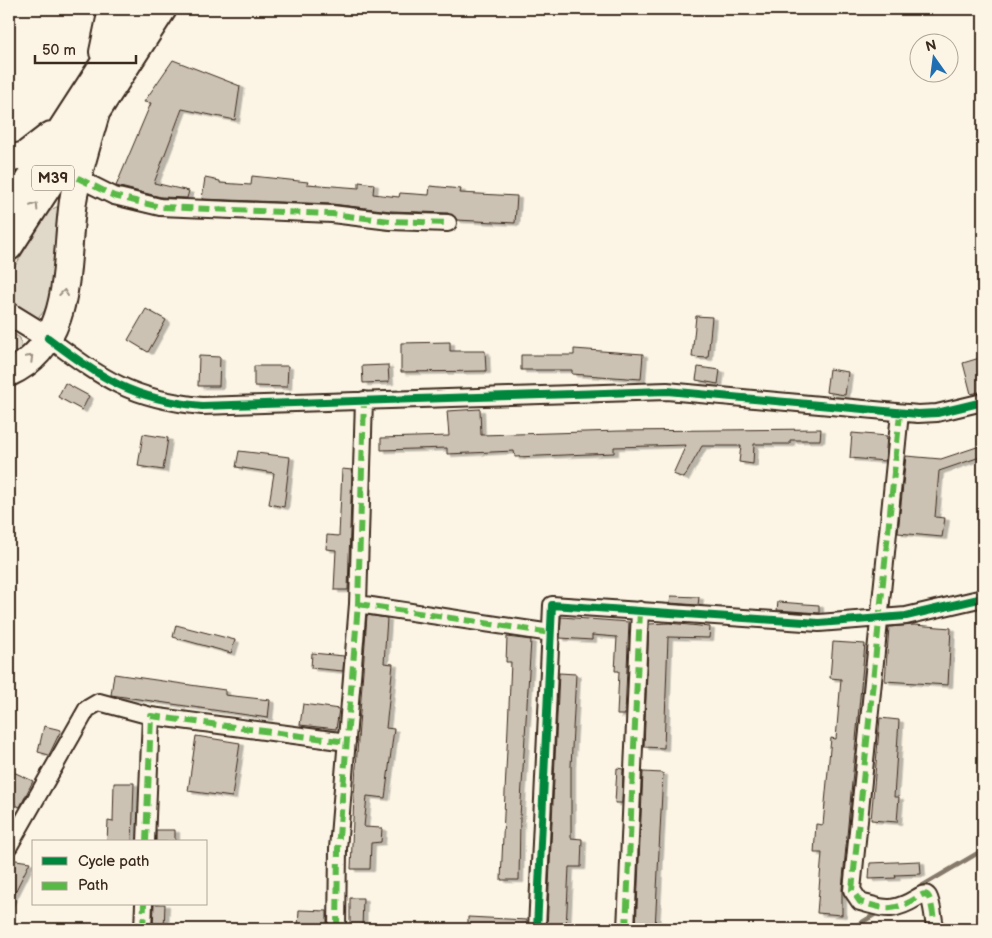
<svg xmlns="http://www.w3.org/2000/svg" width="992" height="938" font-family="'Balsamiq Sans',sans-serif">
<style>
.green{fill:#e0d8c8;stroke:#8e8173}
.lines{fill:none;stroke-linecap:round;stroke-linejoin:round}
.stream{stroke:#85796b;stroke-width:4.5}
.building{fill:#ccc2b3;stroke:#3b2a1e;filter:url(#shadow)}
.minor-casing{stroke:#3b2a1e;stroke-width:20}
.secondary-casing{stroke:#3b2a1e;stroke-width:26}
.trunk-casing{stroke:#3b2a1e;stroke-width:30}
.minor{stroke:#fcf5e5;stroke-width:16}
.secondary{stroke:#fcf5e5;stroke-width:22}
.trunk{stroke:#fcf5e5;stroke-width:26}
.quiet{stroke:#58b947;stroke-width:6;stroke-dasharray:12 6;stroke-linecap:butt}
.cycleway-casing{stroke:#fcf5e5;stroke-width:11}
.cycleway{stroke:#00873e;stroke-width:8}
.oneway{stroke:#9c9082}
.labels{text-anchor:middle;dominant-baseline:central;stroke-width:4;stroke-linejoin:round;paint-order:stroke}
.shield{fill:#fcf5e5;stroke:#75675a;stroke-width:1}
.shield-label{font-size:15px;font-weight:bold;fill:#3b2a1e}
</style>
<defs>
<filter id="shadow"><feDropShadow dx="4.5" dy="2.5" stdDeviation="0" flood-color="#0004"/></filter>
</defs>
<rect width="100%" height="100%" fill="#fcf5e5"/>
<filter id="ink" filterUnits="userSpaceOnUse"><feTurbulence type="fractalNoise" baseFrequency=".02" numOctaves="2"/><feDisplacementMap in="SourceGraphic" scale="10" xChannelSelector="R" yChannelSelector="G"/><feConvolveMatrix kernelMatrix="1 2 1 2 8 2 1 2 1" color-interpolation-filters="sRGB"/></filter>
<g filter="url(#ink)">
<path class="green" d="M 56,207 L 62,208 C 59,236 61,304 36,319 L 9,304 L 9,276 L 47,213 Z
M 9,331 L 20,338 C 23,351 21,355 9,361 Z"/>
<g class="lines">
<path class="stream" d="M 915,890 L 983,850
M 851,929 L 879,912"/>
</g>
<path class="building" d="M 173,60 L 240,86 L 235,120 L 182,109 L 154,183 L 189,191 L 187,198 L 161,197 L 116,186 L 151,103 L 144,102 Z
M 252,176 L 308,182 L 307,184 L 359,188 L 359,182 L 374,184 L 373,194 L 399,197 L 400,193 L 429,195 L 430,186 L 461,189 L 460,193 L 517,196 L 515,223 L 457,220 L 448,213 L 391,211 L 332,204 L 202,199 L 205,178 L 220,181 L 220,183 L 251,185 Z
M 146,309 L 166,320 L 148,352 L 128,340 Z
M 696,316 L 712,317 L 708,358 L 692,357 Z
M 450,342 L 450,351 L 485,351 L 486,371 L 401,372 L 401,343 Z
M 574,349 L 643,354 L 641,379 L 572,374 L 572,370 L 521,370 L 521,355 L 574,355 Z
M 199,356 L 220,357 L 219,386 L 198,386 Z
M 983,357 L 983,391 L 971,394 L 963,363 Z
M 388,365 L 389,382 L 363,383 L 362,366 Z
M 254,366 L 288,366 L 287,387 L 254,386 Z
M 698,367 L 720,370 L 718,384 L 696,380 Z
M 829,369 L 848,372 L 845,395 L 826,392 Z
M 65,383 L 89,396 L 82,410 L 58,397 Z
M 480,409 L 481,435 L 620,431 L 821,429 L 820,440 L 790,440 L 790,444 L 754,444 L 753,464 L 739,462 L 741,446 L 702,446 L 684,478 L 673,474 L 686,445 L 614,447 L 614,453 L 515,457 L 514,451 L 447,454 L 447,448 L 381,450 L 381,438 L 449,436 L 447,411 Z
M 852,433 L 887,436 L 885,461 L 850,458 Z
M 143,434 L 168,438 L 163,470 L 138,466 Z
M 983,445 L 983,456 L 939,471 L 935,517 L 945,518 L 942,537 L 898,533 L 906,456 L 941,459 Z
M 239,451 L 290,457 L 284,507 L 269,504 L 274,473 L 236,467 Z
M 342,469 L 352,470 L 348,590 L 334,590 L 336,550 L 326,549 L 327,535 L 339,536 Z
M 671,596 L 699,597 L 698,605 L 670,603 Z
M 778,602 L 819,605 L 819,613 L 777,610 Z
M 367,615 L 387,618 L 384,663 L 393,664 L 386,728 L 394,729 L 385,798 L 367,796 L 364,827 L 382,828 L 381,842 L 371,843 L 370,869 L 351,869 L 354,795 Z
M 561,617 L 629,622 L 625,715 L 617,715 L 619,671 L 615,671 L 617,637 L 592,635 L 592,640 L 560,638 Z
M 669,623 L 710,627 L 709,638 L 668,637 L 664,748 L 644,747 L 649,624 Z
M 176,625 L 235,640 L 231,653 L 173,637 Z
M 914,625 L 951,628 L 948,685 L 885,681 L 889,627 Z
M 507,637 L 531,640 L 520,817 L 519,880 L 501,880 L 511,662 L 506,662 Z
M 833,642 L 865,644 L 842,889 L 842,915 L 817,913 L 822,853 L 814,853 L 816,824 L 823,825 L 831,738 L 836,739 L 841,679 L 830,678 Z
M 312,653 L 344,656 L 343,671 L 311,668 Z
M 559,673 L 576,674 L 571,766 L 571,838 L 582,839 L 581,867 L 569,867 L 566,929 L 547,929 Z
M 114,674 L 225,690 L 225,695 L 270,700 L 268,718 L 111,695 Z
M 303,704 L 339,709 L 336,729 L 300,725 Z
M 880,718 L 899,720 L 894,797 L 899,797 L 897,822 L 871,820 Z
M 44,726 L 61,730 L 49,755 L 38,752 Z
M 196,736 L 240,743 L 232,797 L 188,791 Z
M 617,768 L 623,769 L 622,803 L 615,803 Z
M 9,770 L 33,781 L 20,807 L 9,802 Z
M 643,772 L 663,773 L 655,929 L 636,929 Z
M 114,783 L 134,783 L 132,842 L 107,842 L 108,821 L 113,822 Z
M 156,830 L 175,830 L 175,842 L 156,842 Z
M 9,859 L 30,862 L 9,904 Z
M 920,861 L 921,874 L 895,875 L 896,878 L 869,879 L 870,863 Z
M 350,898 L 363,898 L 362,929 L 350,929 Z
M 154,904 L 165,904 L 164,929 L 153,929 Z
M 299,910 L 327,911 L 327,929 L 298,929 Z
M 468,917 L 527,920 L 527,929 L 468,929 Z"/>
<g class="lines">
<g class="minor-casing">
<path id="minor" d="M 78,178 L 114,196 L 160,207 L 332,214 L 390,221 L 448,223
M 48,338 C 103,379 131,399 202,406 L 667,391 L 918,414 L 937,413 L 983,402
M 900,413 L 852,890 L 860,902 C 869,904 881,909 891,908 C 925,904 928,869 935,929
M 358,604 L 551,633
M 146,842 L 151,716 L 347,742
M 9,846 L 87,709 L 99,702 L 151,716
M 143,929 L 144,904
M 337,929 L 338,849 L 358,604 L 364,400
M 537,929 L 552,605 L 819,623 L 906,616 L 983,598
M 626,929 L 640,610"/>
</g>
<g class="secondary-casing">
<path id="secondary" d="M 9,314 L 48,338"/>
</g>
<g class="trunk-casing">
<path id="trunk" d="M 103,52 L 112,9
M 9,159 L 25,155 L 51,135
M 9,210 L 139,9
M 9,247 L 163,9
M 9,373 C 78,342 63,256 74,195 C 80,166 89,138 97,110"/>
</g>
<use href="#minor" class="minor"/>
<use href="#secondary" class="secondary"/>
<use href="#trunk" class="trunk"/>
<path class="quiet" d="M 78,178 L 114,196 L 160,207 L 332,214 L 390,221 L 448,223
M 900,413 L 852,890 L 860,902 C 869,904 881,909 891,908 C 925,904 928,869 935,929
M 358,604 L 551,633
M 146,842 L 151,716 L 347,742
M 143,929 L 144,904
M 337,929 L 338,849 L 358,604 L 364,400
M 626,929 L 640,610"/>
<g class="cycleway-casing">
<path id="cycleway" d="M 48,338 C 103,379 131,399 202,406 L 667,391 L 918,414 L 937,413 L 983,402
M 537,929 L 552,605 L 819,623 L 906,616 L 983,598"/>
</g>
<use href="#cycleway" class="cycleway"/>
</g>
<defs><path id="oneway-chevron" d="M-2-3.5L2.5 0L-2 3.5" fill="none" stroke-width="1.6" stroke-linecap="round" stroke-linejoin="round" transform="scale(1.25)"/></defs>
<g class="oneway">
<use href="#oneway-chevron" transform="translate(35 206) rotate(-57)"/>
<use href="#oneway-chevron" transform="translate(64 293) rotate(-83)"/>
<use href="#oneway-chevron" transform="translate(30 358) rotate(-45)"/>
</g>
</g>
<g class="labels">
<rect class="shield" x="32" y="165.5" width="42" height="25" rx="4"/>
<g class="shield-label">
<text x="53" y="178">M39</text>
</g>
</g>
<rect width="992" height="938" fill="none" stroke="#fcf5e5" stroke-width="30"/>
<rect x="15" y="15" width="962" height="908" fill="none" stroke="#3b2a1e" stroke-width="2" filter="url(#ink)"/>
<rect x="32" y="840" width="175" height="65" fill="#fcf5e5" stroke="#afa495"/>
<rect x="42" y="857" width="25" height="8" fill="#00873e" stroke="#afa495"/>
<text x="78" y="866" font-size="15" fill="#3b2a1e">Cycle path</text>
<rect x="42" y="882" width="25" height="8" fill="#58b947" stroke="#afa495"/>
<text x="78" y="890" font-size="15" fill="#3b2a1e">Path</text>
<g transform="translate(934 58) rotate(346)"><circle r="24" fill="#fcf5e5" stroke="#afa495"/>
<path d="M0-4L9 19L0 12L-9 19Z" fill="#1f6fb2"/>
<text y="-8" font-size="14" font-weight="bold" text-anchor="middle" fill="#3b2a1e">N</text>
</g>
<path d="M35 55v8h101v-8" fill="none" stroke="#3b2a1e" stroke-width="2.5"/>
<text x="42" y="55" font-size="15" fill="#3b2a1e" stroke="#fcf5e5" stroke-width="4" paint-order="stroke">50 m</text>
</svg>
